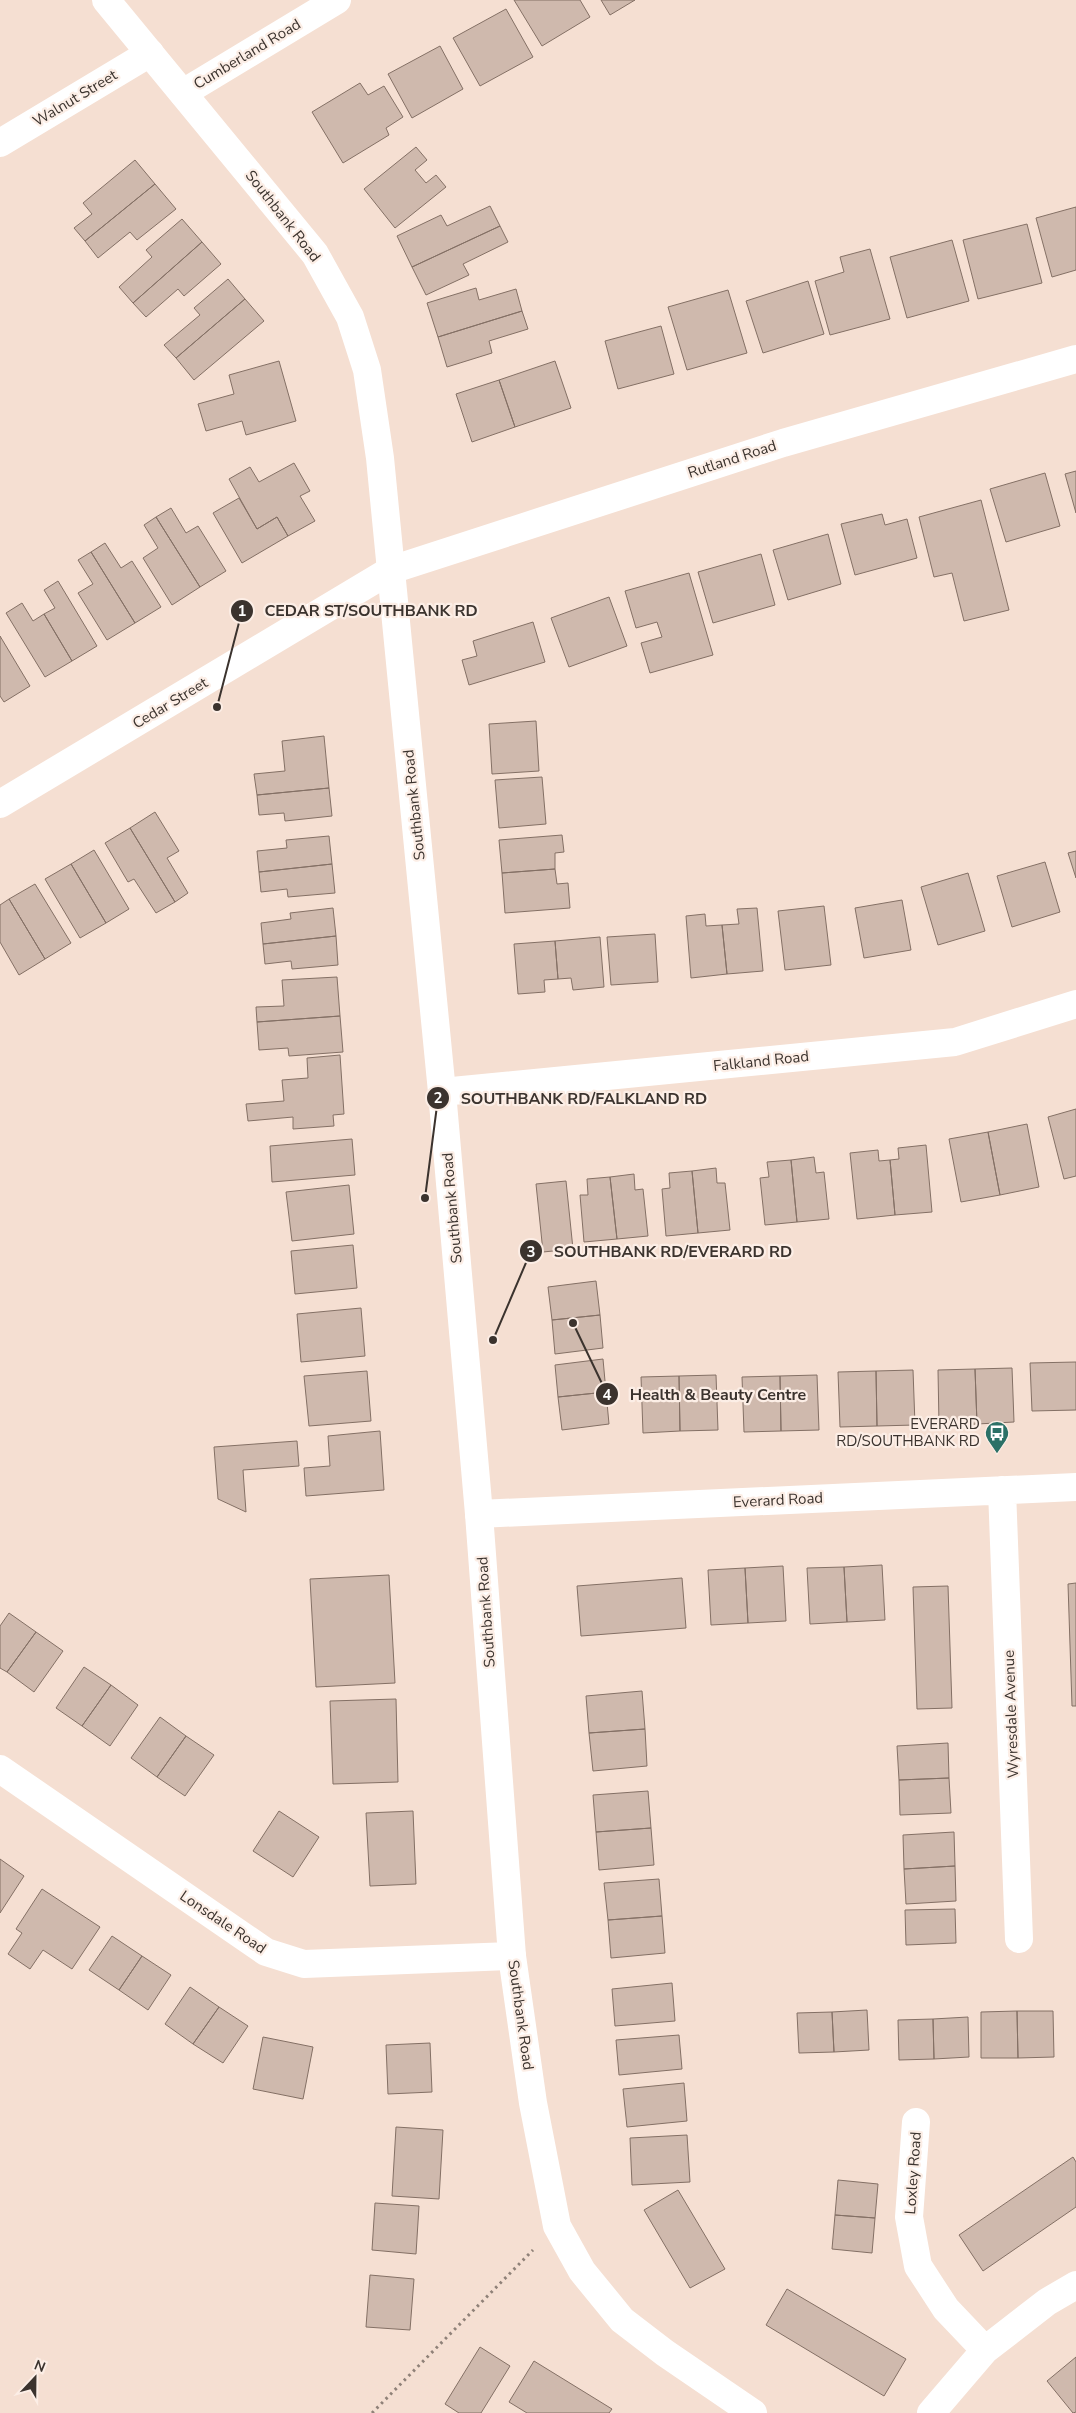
<svg xmlns="http://www.w3.org/2000/svg" width="1076" height="2413" font-family="'Nunito Sans',sans-serif">
<style>
.building{fill:#cfb9ad;stroke:#847065}
.lines{fill:none;stroke-linecap:round;stroke-linejoin:round}
.path{stroke:#8f8178;stroke-width:3;stroke-dasharray:2.5 4;stroke-linecap:butt}
.minor{stroke:#fff;stroke-width:28}
.tertiary{stroke:#fff;stroke-width:28}
.labels{text-anchor:middle;dominant-baseline:central;stroke-width:4.5;stroke-linejoin:round;paint-order:stroke}
.street-label{font-size:15px;fill:#3b332e;stroke:#fceee6}
.poi-label{font-size:15px;fill:#3b332e;stroke:#fceee6;text-anchor:end}
.leader{fill:none;stroke:#3b332e;stroke-width:2}
.callout-dot{fill:#3b332e;stroke:#fceee6;stroke-width:2}
.mark-label{font-size:15px;text-anchor:middle;font-weight:bold;fill:#fff}
.callout-label{font-size:16px;text-anchor:middle;font-weight:bold;fill:#3b332e;stroke:#fceee6;stroke-width:4.5;stroke-linejoin:round;paint-order:stroke}
</style>
<rect width="100%" height="100%" fill="#f5dfd2"/>
<path class="building" d="M 514,0 L 580,0 L 590,17 L 542,46 Z
M 601,0 L 635,0 L 610,15 Z
M 506,9 L 533,57 L 480,86 L 453,38 Z
M 440,46 L 463,89 L 412,118 L 388,74 Z
M 360,83 L 368,95 L 384,86 L 403,117 L 386,128 L 389,135 L 343,163 L 312,112 Z
M 416,147 L 427,160 L 415,170 L 426,183 L 436,175 L 446,187 L 395,228 L 364,189 Z
M 135,160 L 155,184 L 85,241 L 74,228 L 92,214 L 83,203 Z
M 155,184 L 176,209 L 137,240 L 130,232 L 98,258 L 85,241 Z
M 490,206 L 500,226 L 412,267 L 397,236 L 441,215 L 447,226 Z
M 1076,207 L 1076,270 L 1052,277 L 1036,218 Z
M 182,219 L 202,242 L 133,303 L 119,287 L 152,257 L 146,250 Z
M 1027,224 L 1042,283 L 978,299 L 963,240 Z
M 500,226 L 508,242 L 463,264 L 469,275 L 426,295 L 412,267 Z
M 952,240 L 969,301 L 907,318 L 890,257 Z
M 202,242 L 221,264 L 184,296 L 178,289 L 146,317 L 133,303 Z
M 870,249 L 890,319 L 830,335 L 815,281 L 844,272 L 840,257 Z
M 228,279 L 245,299 L 176,358 L 164,345 L 200,315 L 194,308 Z
M 808,281 L 824,334 L 763,353 L 746,301 Z
M 476,288 L 479,300 L 516,289 L 522,311 L 438,337 L 427,303 Z
M 728,290 L 747,353 L 687,370 L 668,307 Z
M 245,299 L 264,321 L 194,380 L 176,358 Z
M 522,311 L 528,329 L 489,341 L 492,353 L 447,367 L 438,337 Z
M 661,326 L 674,374 L 618,389 L 605,341 Z
M 279,361 L 296,421 L 246,435 L 242,421 L 206,431 L 198,404 L 234,394 L 229,375 Z
M 555,361 L 571,408 L 515,427 L 499,380 Z
M 499,380 L 515,427 L 472,442 L 456,394 Z
M 294,463 L 310,491 L 300,496 L 315,521 L 288,536 L 277,517 L 257,529 L 229,479 L 250,467 L 259,482 Z
M 1076,471 L 1076,513 L 1065,474 Z
M 1045,473 L 1060,526 L 1006,542 L 990,489 Z
M 239,498 L 257,529 L 277,517 L 288,536 L 242,563 L 213,513 Z
M 981,500 L 1009,610 L 964,621 L 952,573 L 934,577 L 919,517 Z
M 171,508 L 186,533 L 198,526 L 226,571 L 200,587 L 156,517 Z
M 882,514 L 885,525 L 907,519 L 917,558 L 855,575 L 841,524 Z
M 156,517 L 200,587 L 172,605 L 143,558 L 158,548 L 144,525 Z
M 828,534 L 841,584 L 788,600 L 773,550 Z
M 105,543 L 121,568 L 132,561 L 161,607 L 135,623 L 91,552 Z
M 91,552 L 135,623 L 107,640 L 78,593 L 93,584 L 78,560 Z
M 761,554 L 775,605 L 713,623 L 698,572 Z
M 689,573 L 713,655 L 650,673 L 641,643 L 662,637 L 657,622 L 636,628 L 625,591 Z
M 58,581 L 97,646 L 72,661 L 44,614 L 55,608 L 44,590 Z
M 609,597 L 627,646 L 569,667 L 551,618 Z
M 22,603 L 33,621 L 44,614 L 72,661 L 45,677 L 6,613 Z
M 533,622 L 545,662 L 469,685 L 462,660 L 477,656 L 473,641 Z
M 0,636 L 30,686 L 4,702 L 0,696 Z
M 536,721 L 539,771 L 492,774 L 489,724 Z
M 324,736 L 329,788 L 257,795 L 254,774 L 285,771 L 282,741 Z
M 542,777 L 546,824 L 499,828 L 495,780 Z
M 329,788 L 332,816 L 285,821 L 284,813 L 259,815 L 257,795 Z
M 155,812 L 179,851 L 167,858 L 188,893 L 175,902 L 130,828 Z
M 130,828 L 175,902 L 156,913 L 134,879 L 128,882 L 105,843 Z
M 562,835 L 564,852 L 555,853 L 555,869 L 502,873 L 499,840 Z
M 329,836 L 332,864 L 259,872 L 257,851 L 287,848 L 286,840 Z
M 94,850 L 129,909 L 106,923 L 71,864 Z
M 1076,851 L 1076,878 L 1068,853 Z
M 1045,862 L 1060,912 L 1012,927 L 997,876 Z
M 71,864 L 106,923 L 80,938 L 45,879 Z
M 332,864 L 335,893 L 288,897 L 287,889 L 261,892 L 259,872 Z
M 555,869 L 557,884 L 568,883 L 570,908 L 505,913 L 502,873 Z
M 968,873 L 985,931 L 938,945 L 921,887 Z
M 35,884 L 71,943 L 45,959 L 9,899 Z
M 9,899 L 45,959 L 19,975 L 0,942 L 0,905 Z
M 902,900 L 911,950 L 864,958 L 855,908 Z
M 824,906 L 831,965 L 785,970 L 778,911 Z
M 333,908 L 336,936 L 263,944 L 261,923 L 291,919 L 290,913 Z
M 757,908 L 763,971 L 727,974 L 722,925 L 739,924 L 737,909 Z
M 705,914 L 706,926 L 722,925 L 727,974 L 691,978 L 686,916 Z
M 655,934 L 658,982 L 611,985 L 607,937 Z
M 336,936 L 338,965 L 292,969 L 291,961 L 265,964 L 263,944 Z
M 600,937 L 604,987 L 573,990 L 571,978 L 558,979 L 555,941 Z
M 555,941 L 558,979 L 544,980 L 545,992 L 518,994 L 514,944 Z
M 337,977 L 340,1016 L 257,1022 L 256,1007 L 284,1006 L 282,980 Z
M 340,1016 L 343,1052 L 289,1056 L 288,1048 L 259,1050 L 257,1022 Z
M 340,1055 L 344,1114 L 333,1115 L 334,1126 L 293,1129 L 293,1117 L 248,1121 L 246,1104 L 284,1101 L 282,1080 L 308,1078 L 307,1058 Z
M 1076,1109 L 1076,1176 L 1064,1179 L 1048,1117 Z
M 1027,1124 L 1039,1187 L 1000,1195 L 988,1132 Z
M 988,1132 L 1000,1195 L 961,1202 L 949,1139 Z
M 352,1139 L 355,1175 L 272,1182 L 270,1146 Z
M 926,1145 L 932,1212 L 895,1215 L 890,1160 L 899,1159 L 898,1148 Z
M 878,1150 L 879,1161 L 890,1160 L 895,1215 L 857,1219 L 850,1153 Z
M 814,1157 L 816,1173 L 824,1172 L 829,1219 L 797,1222 L 791,1160 Z
M 791,1160 L 797,1222 L 765,1225 L 760,1178 L 769,1177 L 767,1162 Z
M 716,1168 L 717,1183 L 725,1183 L 730,1230 L 698,1233 L 692,1171 Z
M 692,1171 L 698,1233 L 666,1236 L 662,1189 L 670,1188 L 669,1173 Z
M 634,1174 L 635,1190 L 643,1189 L 648,1236 L 617,1239 L 610,1177 Z
M 610,1177 L 617,1239 L 584,1242 L 580,1195 L 588,1195 L 587,1179 Z
M 566,1181 L 573,1249 L 543,1252 L 536,1184 Z
M 349,1185 L 354,1234 L 292,1241 L 286,1192 Z
M 353,1245 L 357,1288 L 295,1294 L 291,1251 Z
M 596,1281 L 600,1315 L 552,1320 L 548,1287 Z
M 361,1308 L 365,1356 L 301,1362 L 297,1314 Z
M 600,1315 L 603,1348 L 555,1354 L 552,1320 Z
M 603,1359 L 606,1392 L 558,1397 L 555,1365 Z
M 1076,1362 L 1076,1410 L 1032,1411 L 1030,1363 Z
M 1012,1368 L 1014,1422 L 977,1424 L 975,1369 Z
M 975,1369 L 977,1424 L 939,1425 L 938,1370 Z
M 913,1370 L 915,1425 L 877,1426 L 876,1371 Z
M 367,1371 L 371,1421 L 309,1426 L 304,1376 Z
M 876,1371 L 877,1426 L 840,1427 L 838,1372 Z
M 716,1375 L 718,1430 L 680,1431 L 679,1376 Z
M 817,1375 L 819,1430 L 781,1431 L 780,1376 Z
M 679,1376 L 680,1431 L 643,1433 L 641,1377 Z
M 780,1376 L 781,1431 L 744,1432 L 742,1377 Z
M 606,1392 L 609,1424 L 562,1430 L 558,1397 Z
M 380,1431 L 384,1490 L 306,1496 L 304,1468 L 330,1466 L 328,1436 Z
M 297,1441 L 299,1466 L 243,1470 L 246,1512 L 218,1499 L 214,1447 Z
M 882,1565 L 885,1620 L 847,1622 L 844,1567 Z
M 783,1566 L 786,1621 L 748,1623 L 745,1568 Z
M 844,1567 L 847,1622 L 810,1624 L 807,1568 Z
M 745,1568 L 748,1623 L 711,1625 L 708,1570 Z
M 389,1575 L 395,1683 L 316,1687 L 310,1579 Z
M 682,1578 L 686,1628 L 581,1636 L 577,1586 Z
M 1076,1583 L 1076,1706 L 1072,1706 L 1068,1584 Z
M 948,1586 L 952,1708 L 917,1709 L 913,1587 Z
M 9,1613 L 36,1632 L 7,1672 L 0,1668 L 0,1626 Z
M 36,1632 L 63,1651 L 34,1692 L 7,1672 Z
M 84,1667 L 111,1685 L 82,1726 L 56,1708 Z
M 111,1685 L 138,1705 L 110,1746 L 82,1726 Z
M 642,1691 L 645,1729 L 589,1733 L 586,1696 Z
M 396,1699 L 398,1782 L 333,1784 L 330,1701 Z
M 160,1717 L 186,1736 L 157,1777 L 131,1758 Z
M 645,1729 L 647,1766 L 593,1771 L 589,1733 Z
M 186,1736 L 214,1755 L 185,1796 L 157,1777 Z
M 948,1743 L 949,1778 L 899,1780 L 897,1746 Z
M 949,1778 L 951,1813 L 900,1815 L 899,1780 Z
M 648,1791 L 651,1828 L 596,1832 L 593,1795 Z
M 279,1811 L 319,1837 L 293,1877 L 253,1851 Z
M 413,1811 L 416,1884 L 370,1886 L 366,1813 Z
M 651,1828 L 654,1865 L 599,1870 L 596,1832 Z
M 954,1832 L 955,1866 L 904,1869 L 903,1835 Z
M 0,1859 L 24,1876 L 0,1913 Z
M 955,1866 L 956,1901 L 906,1904 L 904,1869 Z
M 659,1879 L 662,1916 L 608,1920 L 604,1883 Z
M 42,1889 L 100,1927 L 72,1969 L 43,1950 L 30,1969 L 8,1954 L 22,1933 L 16,1929 Z
M 955,1909 L 956,1943 L 906,1945 L 905,1910 Z
M 662,1916 L 665,1953 L 611,1958 L 608,1920 Z
M 112,1936 L 142,1956 L 119,1990 L 89,1970 Z
M 142,1956 L 171,1975 L 148,2010 L 119,1990 Z
M 672,1983 L 675,2021 L 615,2026 L 612,1989 Z
M 190,1987 L 219,2007 L 193,2044 L 165,2024 Z
M 219,2007 L 248,2026 L 223,2063 L 193,2044 Z
M 867,2010 L 869,2050 L 834,2052 L 832,2012 Z
M 1017,2011 L 1053,2011 L 1054,2057 L 1018,2058 Z
M 1017,2011 L 1018,2058 L 981,2058 L 981,2012 Z
M 832,2012 L 834,2052 L 799,2053 L 797,2013 Z
M 968,2017 L 969,2057 L 934,2059 L 933,2019 Z
M 933,2019 L 934,2059 L 899,2060 L 898,2020 Z
M 679,2035 L 682,2069 L 619,2075 L 616,2040 Z
M 263,2037 L 313,2047 L 303,2099 L 253,2089 Z
M 430,2043 L 432,2092 L 388,2094 L 386,2045 Z
M 684,2083 L 687,2121 L 627,2127 L 623,2089 Z
M 396,2127 L 443,2130 L 439,2199 L 392,2196 Z
M 687,2135 L 690,2182 L 632,2185 L 630,2138 Z
M 1073,2157 L 1076,2162 L 1076,2207 L 983,2271 L 959,2235 Z
M 838,2180 L 878,2184 L 875,2218 L 835,2215 Z
M 678,2190 L 725,2269 L 690,2288 L 644,2210 Z
M 375,2203 L 419,2206 L 416,2254 L 372,2250 Z
M 835,2215 L 875,2218 L 872,2253 L 832,2249 Z
M 370,2275 L 414,2279 L 410,2330 L 366,2327 Z
M 787,2289 L 906,2359 L 884,2396 L 766,2325 Z
M 480,2347 L 510,2366 L 481,2413 L 459,2413 L 445,2404 Z
M 1076,2357 L 1076,2412 L 1073,2413 L 1047,2381 Z
M 534,2361 L 612,2409 L 609,2413 L 527,2413 L 509,2402 Z"/>
<g class="lines">
<path class="path" d="M 372,2413 L 533,2250"/>
<path class="minor" d="M 183,93 L 337,0
M 0,143 L 150,53
M 0,804 L 391,570 L 783,443 L 1076,359
M 442,1092 L 955,1042 L 1076,1004
M 1002,1490 L 1019,1939
M 479,1514 L 1076,1487
M 0,1769 L 266,1952 L 304,1964 L 512,1956
M 916,2122 L 909,2217 L 918,2266 L 946,2309 L 985,2350
M 931,2413 L 985,2350 L 1047,2302 L 1076,2285"/>
<path class="tertiary" d="M 106,0 L 315,254 L 350,317 L 367,370 L 380,458 L 442,1092 L 479,1514 L 512,1956 L 533,2103 L 557,2226 L 582,2271 L 622,2320 L 665,2353 L 753,2413"/>
</g>
<defs>
<g id="bus-pin" transform="scale(1.25)"><path d="M0 17L-7.5 6A9.5 9.5 0 1 1 7.5 6Z" fill="#2b7167" stroke="#fceee6"/><path d="M-5-6H5V4H4V6H2V4H-2V6H-4V4H-5ZM-3.5-4V0h7V-4ZM-3.5 1.2v1.5H-2V1.2ZM2 1.2v1.5H3.5V1.2Z" fill="#fff"/></g>
</defs>
<g fill-rule="evenodd">
<use href="#bus-pin" x="997" y="1433"/>
</g>
<g class="labels">
<g class="street-label">
<text transform="translate(247 54) rotate(-31)">Cumberland Road</text>
<text transform="translate(75 98) rotate(-31)">Walnut Street</text>
<text transform="translate(283 216) rotate(52)">Southbank Road</text>
<text transform="translate(732 459) rotate(-18)">Rutland Road</text>
<text transform="translate(170 703) rotate(-31)">Cedar Street</text>
<text transform="translate(414 805) rotate(-96)">Southbank Road</text>
<text transform="translate(761 1061) rotate(-6)">Falkland Road</text>
<text transform="translate(452 1208) rotate(-95)">Southbank Road</text>
<text transform="translate(778 1500) rotate(-3)">Everard Road</text>
<text transform="translate(486 1612) rotate(-94)">Southbank Road</text>
<text transform="translate(1011 1714) rotate(-92)">Wyresdale Avenue</text>
<text transform="translate(223 1922) rotate(34)">Lonsdale Road</text>
<text transform="translate(521 2015) rotate(82)">Southbank Road</text>
<text transform="translate(913 2173) rotate(-86)">Loxley Road</text>
</g>
<g class="poi-label">
<text x="980" y="1424">EVERARD<tspan x="980" dy="17">RD/SOUTHBANK RD</tspan></text>
</g>
</g>
<path class="leader" d="M217 707L242 611M425 1198L438 1098M493 1340L531 1251M573 1323L607 1394"/>
<g class="callout-dot">
<circle cx="217" cy="707" r="5"/>
<circle cx="425" cy="1198" r="5"/>
<circle cx="493" cy="1340" r="5"/>
<circle cx="573" cy="1323" r="5"/>
<circle cx="242" cy="611" r="12"/>
<circle cx="438" cy="1098" r="12"/>
<circle cx="531" cy="1251" r="12"/>
<circle cx="607" cy="1394" r="12"/>
</g>
<g class="mark-label">
<text x="242" y="616">1</text>
<text x="438" y="1103">2</text>
<text x="531" y="1257">3</text>
<text x="607" y="1400">4</text>
</g>
<g class="callout-label">
<text x="371" y="616">CEDAR ST/SOUTHBANK RD</text>
<text x="584" y="1104">SOUTHBANK RD/FALKLAND RD</text>
<text x="673" y="1257">SOUTHBANK RD/EVERARD RD</text>
<text x="718" y="1400">Health &amp; Beauty Centre</text>
</g>
<g transform="translate(35 2378) rotate(22)" stroke="#fceee6" stroke-width="4" paint-order="stroke">
<path d="M0-4L9 19L0 12L-9 19Z" fill="#3b332e"/>
<text y="-8" font-size="14" font-weight="bold" text-anchor="middle" fill="#3b332e">N</text>
</g>
</svg>
